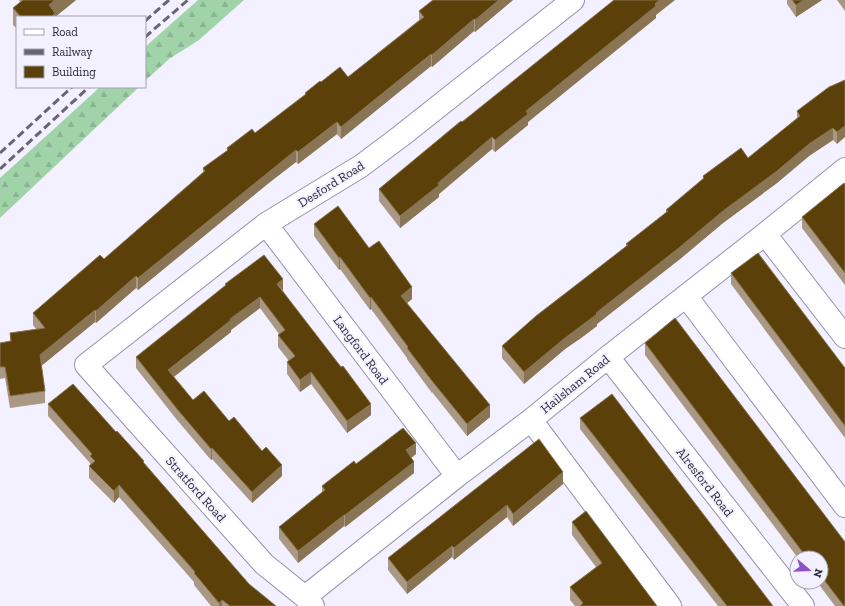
<svg xmlns="http://www.w3.org/2000/svg" width="845" height="606" font-family="'Zilla Slab',serif">
<style>
.forest{fill:url(#forest-firs)}
.lines{fill:none;stroke-linecap:round;stroke-linejoin:round}
.minor-casing{stroke:#9491af;stroke-width:24}
.minor{stroke:#fff;stroke-width:22}
.rail{stroke:#666571;stroke-width:3;stroke-dasharray:8 4;stroke-linecap:butt}
.wall{fill:#a89884}
.shaded-wall{fill:#897553}
.building{fill:#5c4009;stroke:#897553}
.labels{text-anchor:middle;dominant-baseline:central;stroke-width:4;stroke-linejoin:round;paint-order:stroke}
.street-label{font-size:13px;fill:#2a2935;stroke:#f3f1ff}
</style>
<defs>
<pattern id="forest-firs" width="22" height="20" patternUnits="userSpaceOnUse"><rect width="22" height="20" fill="#a1d3a9"/><path d="M5 1l3.5 6h-7zM16 11l3.5 6h-7z" fill="#8bb592"/></pattern>
</defs>
<rect width="100%" height="100%" fill="#f3f1ff"/>
<path class="forest" d="M 198,0 L 244,0 L 199,40 L 169,59 L 145,81 L 145,47 Z
M 100,87 L 139,87 L 0,218 L 0,178 Z"/>
<g class="lines">
<g class="minor-casing">
<path id="minor" d="M 266,224 L 457,476
M 765,234 L 845,337
M 686,296 L 845,506
M 608,357 L 803,606
M 531,420 L 670,606
M 305,597 L 457,476 L 531,420 L 608,357 L 765,234 L 845,169
M 313,606 L 305,597 L 264,564 L 86,365 L 266,224 L 361,166 L 401,136 L 573,0"/>
</g>
<use href="#minor" class="minor"/>
<path class="rail" d="M 145,21 L 169,0
M 145,37 L 188,0
M 0,153 L 72,87
M 0,169 L 89,87"/>
</g>
<path class="wall" d="M 19,0 L 76,0 L 55,17 L 17,17 L 17,29 L 13,25 L 13,8 L 20,2 Z
M 513,0 L 475,32 L 474,31 L 432,67 L 431,66 L 341,139 L 337,134 L 298,164 L 296,162 L 270,182 L 138,290 L 136,288 L 96,323 L 95,322 L 41,366 L 45,391 L 45,403 L 10,408 L 5,378 L 0,379 L 0,343 L 10,341 L 10,333 L 36,329 L 33,325 L 33,313 L 104,259 L 203,172 L 203,168 L 227,151 L 227,148 L 255,133 L 305,95 L 305,93 L 321,82 L 348,77 L 419,20 L 419,11 Z
M 787,0 L 822,0 L 796,17 L 787,4 Z
M 837,0 L 845,0 L 845,11 Z
M 656,15 L 656,18 L 528,122 L 528,125 L 495,152 L 492,149 L 439,194 L 439,197 L 400,228 L 379,201 L 379,189 L 462,122 Z
M 845,80 L 837,144 L 833,140 L 809,156 L 777,183 L 723,223 L 680,259 L 597,324 L 597,326 L 581,338 L 565,349 L 524,384 L 502,358 L 502,346 L 626,246 L 626,244 L 666,213 L 666,210 L 703,179 L 703,176 L 748,158 L 797,119 L 797,111 Z
M 845,185 L 845,285 L 802,228 L 802,217 Z
M 314,224 L 369,248 L 412,299 L 407,303 L 490,417 L 467,436 L 432,392 L 432,393 L 407,359 L 407,358 L 371,309 L 370,310 L 340,269 L 339,270 L 314,236 Z
M 731,273 L 845,368 L 845,438 L 731,284 Z
M 225,284 L 283,291 L 371,415 L 347,433 L 311,384 L 300,392 L 287,374 L 287,362 L 289,361 L 278,347 L 278,335 L 279,334 L 260,308 L 231,330 L 231,332 L 174,377 L 193,400 L 229,421 L 282,476 L 252,503 L 212,459 L 211,460 L 177,420 L 136,368 L 136,357 L 225,286 Z
M 675,318 L 845,542 L 845,606 L 835,606 L 817,582 L 821,582 L 821,558 L 798,558 L 645,355 L 645,343 Z
M 48,404 L 144,464 L 249,584 L 276,606 L 211,606 L 194,585 L 194,582 L 119,497 L 114,503 L 89,478 L 89,466 L 90,465 L 90,463 L 48,416 Z
M 580,418 L 773,606 L 718,606 L 580,429 Z
M 539,439 L 563,484 L 513,526 L 507,517 L 454,560 L 452,557 L 407,594 L 388,570 L 388,558 Z
M 416,454 L 411,458 L 414,473 L 345,527 L 344,526 L 298,563 L 279,539 L 279,527 L 322,492 L 322,486 L 356,464 Z
M 572,522 L 657,606 L 575,606 L 570,600 L 570,587 L 596,567 L 572,535 Z"/>
<path class="shaded-wall" d="M 55,0 L 76,0 L 55,17 L 49,17 L 49,5 Z
M 499,0 L 513,0 L 475,32 L 475,20 Z
M 660,0 L 675,0 L 656,15 L 656,18 L 528,122 L 528,125 L 495,152 L 495,140 L 526,111 Z
M 804,0 L 822,0 L 796,17 L 796,5 Z
M 474,19 L 474,31 L 432,67 L 432,55 Z
M 431,54 L 431,66 L 341,139 L 341,127 Z
M 337,122 L 337,134 L 298,164 L 298,152 Z
M 845,126 L 845,137 L 837,144 L 837,132 Z
M 833,128 L 833,140 L 809,156 L 777,183 L 723,223 L 680,259 L 597,324 L 597,326 L 581,338 L 565,349 L 524,384 L 524,372 L 565,338 L 723,211 L 809,144 Z
M 492,137 L 492,149 L 439,194 L 439,197 L 400,228 L 400,216 L 438,183 Z
M 296,150 L 296,162 L 270,182 L 138,290 L 138,278 L 270,171 Z
M 340,257 L 340,269 L 339,270 L 339,258 Z
M 136,276 L 136,288 L 96,323 L 96,311 Z
M 283,279 L 283,291 L 277,284 Z
M 412,287 L 412,299 L 401,308 L 401,296 Z
M 260,297 L 260,308 L 231,330 L 231,332 L 168,381 L 168,370 L 230,319 Z
M 371,297 L 371,309 L 370,310 L 370,298 Z
M 95,310 L 95,322 L 40,367 L 40,355 Z
M 311,372 L 311,384 L 300,392 L 300,380 Z
M 371,404 L 371,415 L 347,433 L 347,421 Z
M 490,405 L 490,417 L 467,436 L 467,424 Z
M 416,443 L 416,454 L 406,462 L 406,450 Z
M 212,448 L 212,459 L 211,460 L 211,449 Z
M 414,462 L 414,473 L 345,527 L 345,515 Z
M 282,465 L 282,476 L 252,503 L 252,492 Z
M 563,472 L 563,484 L 513,526 L 513,514 Z
M 119,485 L 119,497 L 114,503 L 114,491 Z
M 507,505 L 507,517 L 454,560 L 454,548 Z
M 344,515 L 344,526 L 298,563 L 298,551 Z
M 452,546 L 452,557 L 407,594 L 407,582 Z
M 222,600 L 222,606 L 219,606 L 219,603 Z"/>
<path class="building" d="M 23,0 L 55,0 L 49,5 L 55,13 L 51,17 L 21,17 L 13,8 Z
M 433,0 L 499,0 L 475,20 L 474,19 L 432,55 L 431,54 L 341,127 L 337,122 L 298,152 L 296,150 L 270,171 L 138,278 L 136,276 L 96,311 L 95,310 L 40,355 L 45,391 L 10,396 L 5,367 L 0,367 L 0,343 L 11,341 L 10,333 L 45,328 L 33,313 L 100,255 L 104,259 L 205,171 L 203,168 L 228,150 L 227,148 L 252,129 L 255,133 L 306,94 L 305,93 L 320,81 L 321,82 L 340,67 L 348,77 L 424,17 L 419,11 Z
M 614,0 L 660,0 L 655,4 L 656,6 L 526,111 L 528,114 L 495,140 L 492,137 L 438,183 L 439,185 L 400,216 L 379,189 L 461,121 L 462,122 Z
M 792,0 L 804,0 L 796,5 Z
M 845,80 L 845,126 L 837,132 L 833,128 L 809,144 L 777,171 L 723,211 L 680,247 L 596,313 L 597,314 L 565,338 L 524,372 L 502,346 L 536,316 L 628,245 L 626,244 L 668,211 L 666,210 L 704,178 L 703,176 L 741,148 L 748,158 L 800,116 L 797,111 L 829,87 Z
M 844,183 L 845,185 L 845,273 L 802,217 Z
M 338,206 L 369,248 L 379,241 L 412,287 L 401,296 L 490,405 L 467,424 L 432,381 L 407,348 L 408,347 L 371,297 L 370,298 L 340,257 L 339,258 L 314,224 Z
M 758,253 L 845,368 L 845,426 L 731,273 Z
M 264,255 L 283,279 L 277,284 L 341,367 L 343,366 L 371,404 L 347,421 L 311,372 L 300,380 L 287,362 L 295,356 L 278,335 L 285,330 L 260,297 L 230,319 L 231,320 L 168,370 L 193,400 L 204,391 L 229,421 L 234,417 L 262,451 L 266,447 L 282,465 L 252,492 L 212,448 L 211,449 L 177,409 L 136,357 L 226,285 L 225,284 Z
M 675,318 L 845,542 L 845,606 L 844,606 L 821,576 L 821,558 L 807,558 L 645,343 Z
M 73,384 L 116,432 L 117,431 L 144,461 L 143,462 L 249,584 L 276,606 L 230,606 L 222,600 L 219,603 L 194,573 L 195,572 L 119,485 L 114,491 L 89,466 L 95,461 L 90,456 L 92,454 L 48,404 Z
M 612,394 L 773,606 L 727,606 L 580,418 Z
M 403,428 L 416,443 L 406,450 L 414,462 L 345,515 L 344,515 L 298,551 L 279,527 L 325,490 L 322,486 L 354,461 L 356,464 Z
M 539,439 L 563,472 L 513,514 L 507,505 L 454,548 L 452,546 L 407,582 L 388,558 Z
M 586,511 L 657,606 L 580,606 L 583,603 L 570,587 L 602,563 L 572,522 Z"/>
<g class="labels">
<g class="street-label">
<text transform="translate(331 184) rotate(-32)">Desford Road</text>
<text transform="translate(361 350) rotate(53)">Langford Road</text>
<text transform="translate(575 384) rotate(-39)">Hailsham Road</text>
<text transform="translate(705 482) rotate(52)">Alresford Road</text>
<text transform="translate(196 489) rotate(48)">Stratford Road</text>
</g>
</g>
<rect x="16" y="16" width="130" height="72" fill="#f3f1ff" stroke="#a3a1ae"/>
<rect x="24" y="29" width="20" height="6" fill="#ffffff" stroke="#a3a1ae"/>
<text x="52" y="36" font-size="12" fill="#2a2935">Road</text>
<rect x="24" y="49" width="20" height="6" fill="#666571" stroke="#a3a1ae"/>
<text x="52" y="56" font-size="12" fill="#2a2935">Railway</text>
<rect x="24" y="66" width="20" height="12" fill="#5c4009" stroke="#a3a1ae"/>
<text x="52" y="76" font-size="12" fill="#2a2935">Building</text>
<g transform="translate(809 570) rotate(109)"><circle r="19" fill="#f3f1ff" stroke="#a3a1ae"/>
<path d="M0-3L7 15L0 10L-7 15Z" fill="#8d50c6"/>
<text y="-6" font-size="11" font-weight="bold" text-anchor="middle" fill="#2a2935">N</text>
</g>
</svg>
